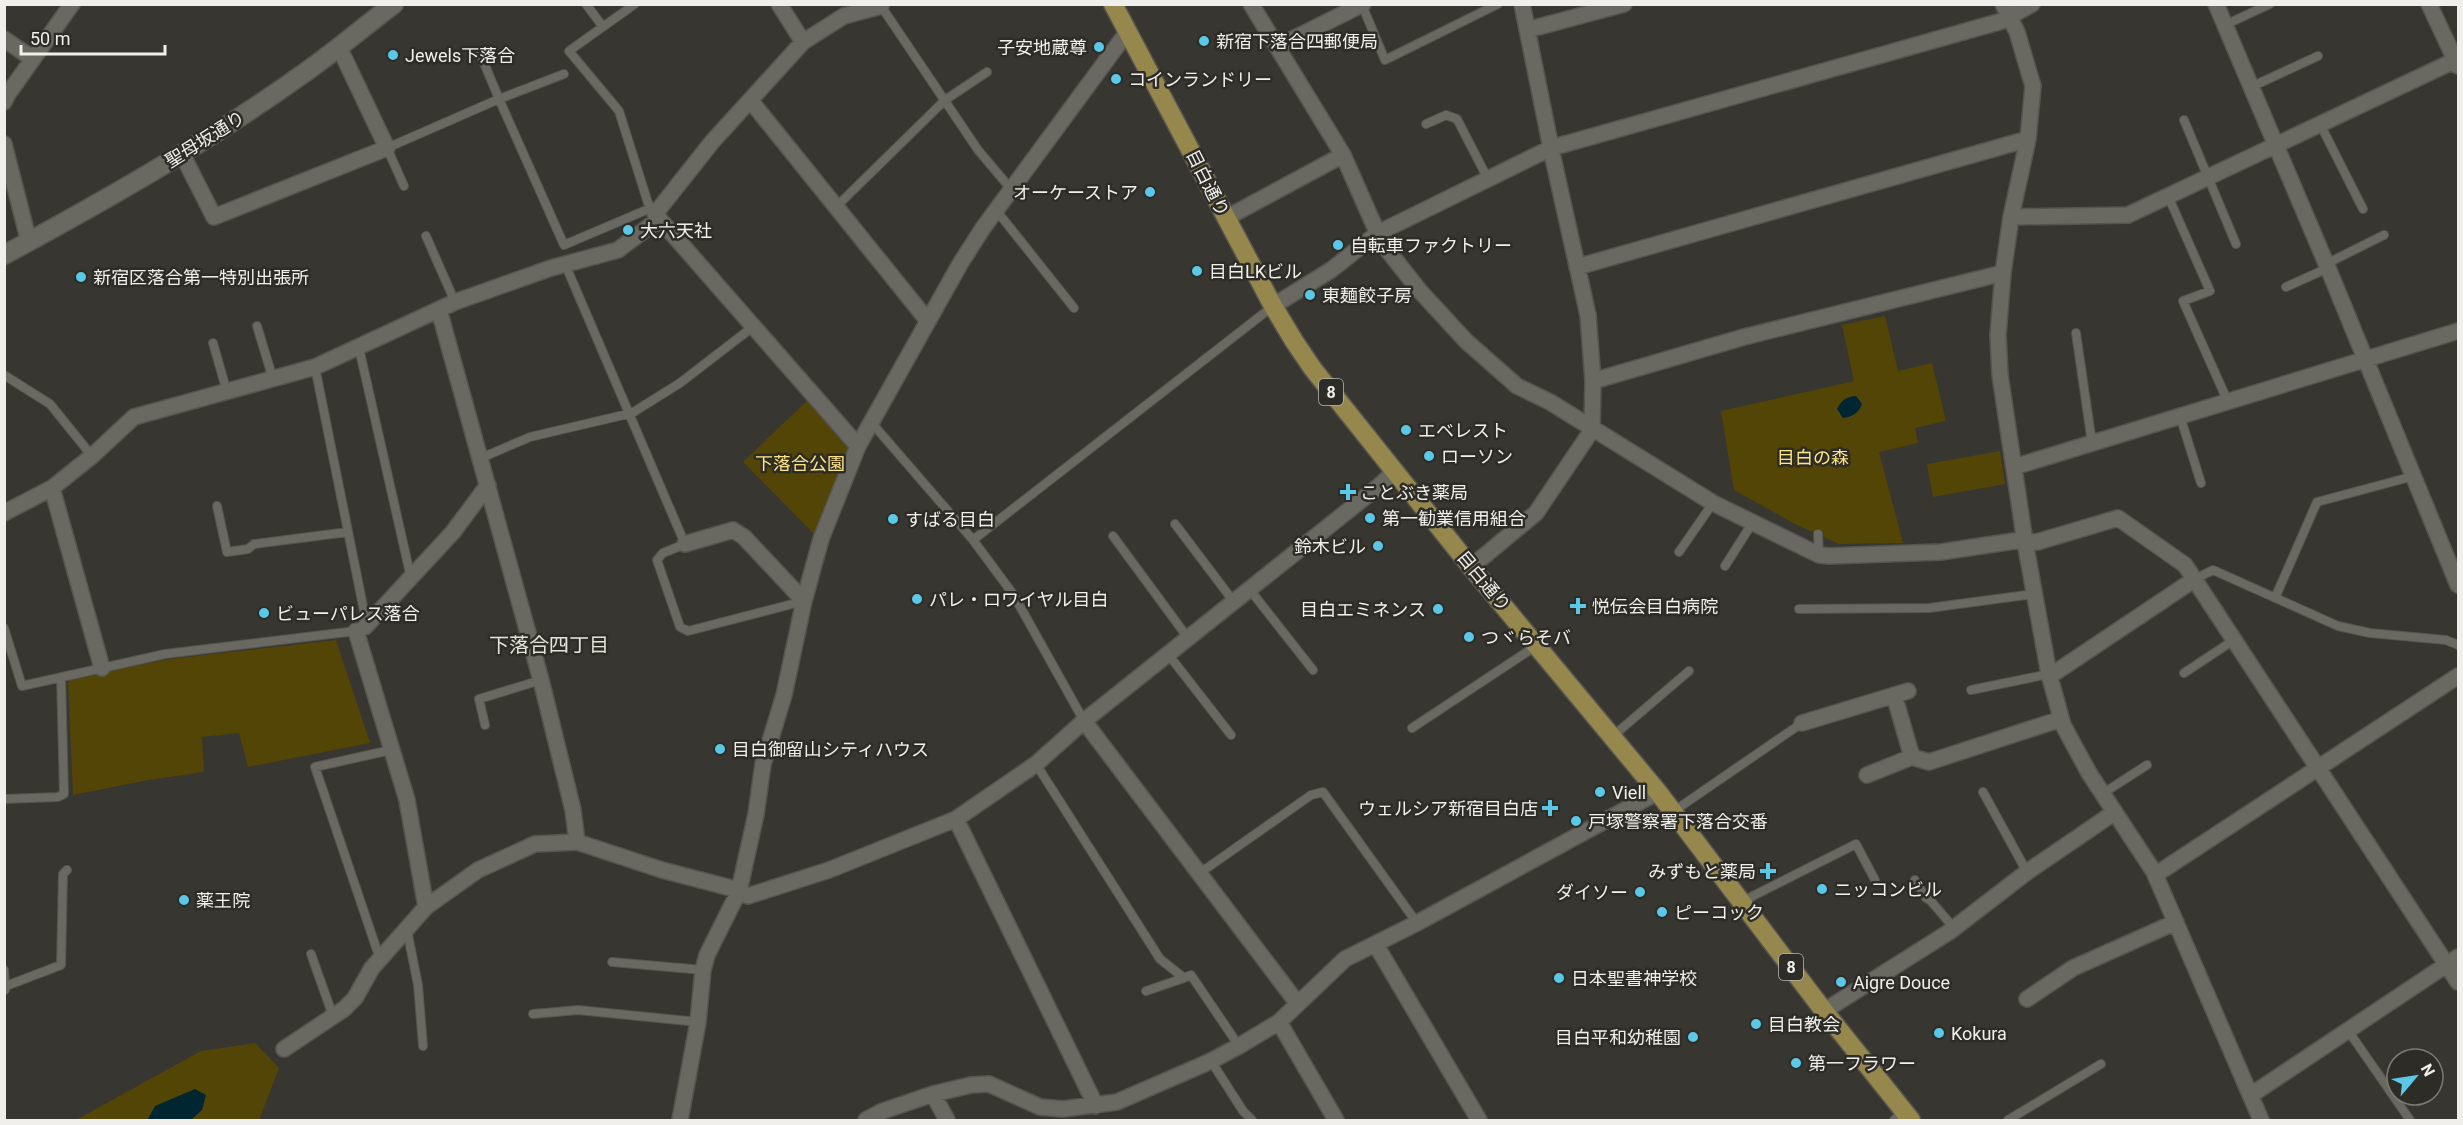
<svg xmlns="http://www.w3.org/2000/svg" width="2463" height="1125" font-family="Roboto,'Noto Sans JP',sans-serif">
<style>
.green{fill:#534506}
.water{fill:#002731}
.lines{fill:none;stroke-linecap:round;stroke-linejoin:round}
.service-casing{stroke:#55544f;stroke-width:10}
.minor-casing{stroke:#55544f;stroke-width:18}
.tertiary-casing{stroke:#55544f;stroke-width:21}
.primary-casing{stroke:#55544f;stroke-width:21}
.service{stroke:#696861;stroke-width:8}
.minor{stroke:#696861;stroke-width:15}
.tertiary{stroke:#696861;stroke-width:18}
.primary{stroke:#96874c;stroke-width:18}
.poi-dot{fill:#5ac8e6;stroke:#2d2c26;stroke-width:2}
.labels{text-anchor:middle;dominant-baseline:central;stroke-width:5;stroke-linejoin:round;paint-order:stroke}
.shield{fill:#2d2c26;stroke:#b6b4b1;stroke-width:1.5}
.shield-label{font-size:16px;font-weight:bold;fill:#f0efec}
.poi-label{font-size:18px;fill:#f0efec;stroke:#2d2c26;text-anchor:start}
.street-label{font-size:18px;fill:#f0efec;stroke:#2d2c26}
.park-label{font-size:18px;fill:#fce385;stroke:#2d2c26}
.neighbourhood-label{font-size:20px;fill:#e3e2da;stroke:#2d2c26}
</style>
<rect width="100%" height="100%" fill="#383630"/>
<path class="green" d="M 1885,316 L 1898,371 L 1932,363 L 1946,421 L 1915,428 L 1918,443 L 1879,452 L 1903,543 L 1839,544 L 1797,525 L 1734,490 L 1721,411 L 1854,381 L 1842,325 Z
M 809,399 L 850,446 L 814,534 L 743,462 Z
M 2000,451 L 2005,484 L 1933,497 L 1927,464 Z
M 336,640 L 370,743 L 248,767 L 239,733 L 202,737 L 204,772 L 148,780 L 73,795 L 68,682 L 73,678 L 170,659 Z
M 255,1043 L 279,1068 L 259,1120 L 76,1120 L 201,1051 Z"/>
<path class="water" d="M 1856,396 L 1862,404 C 1859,413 1852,417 1843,418 L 1837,409 C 1841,401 1847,396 1856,396 Z
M 195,1089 L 206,1095 L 202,1110 L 191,1120 L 148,1119 L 155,1106 Z"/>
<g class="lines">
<g class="service-casing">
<path id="service" d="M 586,4 L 603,27
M 635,4 L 569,51 L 619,111 L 648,203 L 653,212
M 883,5 L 881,6 L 978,150 L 1011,189
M 1362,5 L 1385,60 L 1498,4
M 2225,25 L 2270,4
M 479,51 L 499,99 L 564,74
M 2251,87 L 2318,56
M 2184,120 L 2236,244
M 1426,124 L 1446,115 L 1457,119 L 1488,179
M 2320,124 L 2363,209
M 404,186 L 387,148 L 499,99 L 564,245 L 651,208
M 2168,196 L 2210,291 L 2183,301 L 2228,402
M 836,207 L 945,100 L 987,72
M 996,210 L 1074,308
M 426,236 L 455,302
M 565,264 L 685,544 L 663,553 L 657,560 L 680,627 L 688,631 L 804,601
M 2326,264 L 2384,235
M 2286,287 L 2328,268
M 257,326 L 273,379
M 2076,333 L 2092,443
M 213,343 L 227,392
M 359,348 L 411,578
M 4,375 L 50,404 L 92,456
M 2180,416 L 2201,483
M 871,422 L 973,540 L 1013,594 L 1084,721
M 481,458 L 530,437 L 632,413 L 680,383 L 754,326
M 217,506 L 227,552 L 248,549 L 254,544 L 348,532
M 1175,524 L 1234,602
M 1818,534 L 1819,555
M 1113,536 L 1188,638
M 973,540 L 1272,307
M 1679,552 L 1713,503
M 1725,566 L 1753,522
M 2195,579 L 2213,570 L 2338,626 L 2370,633 L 2446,640 L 2458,645
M 1250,590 L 1313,670
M 2275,598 L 2317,502 L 2414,476
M 1799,609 L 1929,608 L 2034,594
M 4,628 L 22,686 L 165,654 L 356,631 L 365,627 L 364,611 L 315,367
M 1168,654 L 1231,735
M 2184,673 L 2234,640
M 1971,690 L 2049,674
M 485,725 L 479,699 L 541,680
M 1412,728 L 1536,646
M 1613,736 L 1689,671
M 1036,764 L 1160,959 L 1184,978 L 1191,975 L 1239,1046
M 1983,792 L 2027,872
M 2102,794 L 2147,765
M 4,799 L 58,797 L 64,794 L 61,677
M 1674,811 L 1802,723
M 1200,873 L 1311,795 L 1323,792 L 1417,923
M 1915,880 L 1926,898 L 1930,900 L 1954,928
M 1743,901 L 1856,844 L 1875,880
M 407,930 L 418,985 L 423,1046
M 311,954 L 333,1016
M 380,959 L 315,767 L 391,750
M 612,962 L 703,970
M 4,970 L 5,990
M 6,986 L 61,965 L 63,874 L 67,870
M 1146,991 L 1184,978
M 533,1014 L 578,1010 L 698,1022
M 2347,1029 L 2410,1120
M 1211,1061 L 1243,1111 L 1252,1120
M 1894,1120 L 1903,1111
M 2008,1120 L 2101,1064"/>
</g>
<g class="minor-casing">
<path id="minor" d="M 779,4 L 803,42
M 1251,4 L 1343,155 L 1382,243 L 1419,290 L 1466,341 L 1517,386 L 1550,402 L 1713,503 L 1819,555 L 1829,556 L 1941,552 L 2014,541 L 2037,542 L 2118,518 L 2185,565 L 2458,982
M 1522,4 L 1553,158 L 1588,315 L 1593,381
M 2003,4 L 2017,32 L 2033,86 L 2028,139 L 2011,217 L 2003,273 L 1998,335 L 2000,375 L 2025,542 L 2049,674 L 2063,725 L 2089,773 L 2154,872 L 2261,1120
M 2216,4 L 2328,268 L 2458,585
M 2429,4 L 2458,66
M 1527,30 L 1624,4
M 4,39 L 33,59
M 1277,47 L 1363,4
M 750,100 L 928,321
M 4,102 L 8,94 L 72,4
M 4,144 L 29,242
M 182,154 L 214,217 L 387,148 L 339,47
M 2011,217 L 2128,215 L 2458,59
M 1226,218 L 1343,155
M 1577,267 L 2028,139
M 1273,306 L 1331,270 L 1378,233 L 1551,148 L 2002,21 L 2032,4
M 439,310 L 541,680 L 573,810 L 577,842
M 858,446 L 655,214 L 712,142 L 803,42 L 844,16 L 881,6
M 2014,467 L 2458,331
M 52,488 L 102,668
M 4,513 L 52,488 L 92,456 L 134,417 L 315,367 L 455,302 L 551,268 L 618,250 L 659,219
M 685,544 L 733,530 L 744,537 L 804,601
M 1471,567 L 1536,513 L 1592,430 L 1593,381 L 1744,337 L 2003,273
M 365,627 L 453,532 L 488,485
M 356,631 L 407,800 L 426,907
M 2050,676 L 2195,579
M 1894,695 L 1912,757
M 1084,721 L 1298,1004
M 1802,723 L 1908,691
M 1867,775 L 1912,757 L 1929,762 L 2061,719
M 956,819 L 1096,1106
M 2155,875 L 2458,676
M 1376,945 L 1479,1120
M 2027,999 L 2073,968 L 2176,922
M 1824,1011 L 1949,932 L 2027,872 L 2115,812
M 1279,1022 L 1336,1120
M 284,1049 L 344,1009 L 355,998 L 372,968 L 426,907 L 478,870 L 535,844 L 577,842 L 662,870 L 735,889 L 748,896 L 829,870 L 956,819 L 1036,764 L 1084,721 L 1379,486 L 1394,472
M 933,1094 L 947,1120
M 2251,1095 L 2458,957
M 680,1120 L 698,1022 L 703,970 L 707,955 L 739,891 L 756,814 L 763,764 L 784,695 L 804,601 L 821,539 L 858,446 L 960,264 L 983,228 L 1128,31
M 866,1120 L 883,1111 L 933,1094 L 971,1085 L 989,1084 L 1040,1107 L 1063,1109 L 1117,1102 L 1211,1061 L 1239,1046 L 1279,1022 L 1345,959 L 1417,923 L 1658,792"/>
</g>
<g class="tertiary-casing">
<path id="tertiary" d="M 4,255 C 106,200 206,143 300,76 C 332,54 362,28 394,4"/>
</g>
<g class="primary-casing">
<path id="primary" d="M 1113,4 L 1273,306 L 1294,341 L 1313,369 L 1471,567 L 1658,792 L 1824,1011 L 1911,1120"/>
</g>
<use href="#service" class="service"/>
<use href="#minor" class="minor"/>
<use href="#tertiary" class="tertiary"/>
<use href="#primary" class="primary"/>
</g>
<g class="poi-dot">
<circle cx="1204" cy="41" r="6"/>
<circle cx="1099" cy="47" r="6"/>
<circle cx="393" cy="55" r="6"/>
<circle cx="1116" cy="79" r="6"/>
<circle cx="1150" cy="192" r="6"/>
<circle cx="628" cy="230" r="6"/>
<circle cx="1338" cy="245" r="6"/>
<circle cx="1197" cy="271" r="6"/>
<circle cx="81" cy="277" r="6"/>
<circle cx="1310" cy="295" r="6"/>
<circle cx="1406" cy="430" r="6"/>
<circle cx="1429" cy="456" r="6"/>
<path d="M1345 483h6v6h6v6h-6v6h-6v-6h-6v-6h6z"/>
<circle cx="1370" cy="518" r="6"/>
<circle cx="893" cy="519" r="6"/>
<circle cx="1378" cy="546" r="6"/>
<circle cx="917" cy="599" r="6"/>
<path d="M1575 597h6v6h6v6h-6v6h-6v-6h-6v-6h6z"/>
<circle cx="1438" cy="609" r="6"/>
<circle cx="264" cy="613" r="6"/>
<circle cx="1469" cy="637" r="6"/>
<circle cx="720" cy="749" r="6"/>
<circle cx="1600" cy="792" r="6"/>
<path d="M1547 799h6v6h6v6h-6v6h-6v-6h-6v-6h6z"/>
<circle cx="1576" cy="821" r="6"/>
<path d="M1765 862h6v6h6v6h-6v6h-6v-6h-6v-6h6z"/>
<circle cx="1822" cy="889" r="6"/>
<circle cx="1640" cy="892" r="6"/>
<circle cx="184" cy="900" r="6"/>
<circle cx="1662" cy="912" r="6"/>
<circle cx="1559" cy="978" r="6"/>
<circle cx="1841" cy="982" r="6"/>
<circle cx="1756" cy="1024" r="6"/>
<circle cx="1939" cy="1033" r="6"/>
<circle cx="1693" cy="1037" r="6"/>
<circle cx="1796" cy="1063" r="6"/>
</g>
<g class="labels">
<g class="shield">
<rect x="1319" y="379" width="24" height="26" rx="4.5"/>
<rect x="1779" y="954" width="24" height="26" rx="4.5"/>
</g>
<g class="shield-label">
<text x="1331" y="392">8</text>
<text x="1791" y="967">8</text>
</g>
<g class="poi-label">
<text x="1216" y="41">新宿下落合四郵便局</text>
<text x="1087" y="47" text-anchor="end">子安地蔵尊</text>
<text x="405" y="55">Jewels下落合</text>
<text x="1128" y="79">コインランドリー</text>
<text x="1138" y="192" text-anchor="end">オーケーストア</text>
<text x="640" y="230">大六天社</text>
<text x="1350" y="245">自転車ファクトリー</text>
<text x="1209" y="271">目白LKビル</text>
<text x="93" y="277">新宿区落合第一特別出張所</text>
<text x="1322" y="295">東麺餃子房</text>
<text x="1418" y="430">エベレスト</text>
<text x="1441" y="456">ローソン</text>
<text x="1360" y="492">ことぶき薬局</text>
<text x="1382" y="518">第一勧業信用組合</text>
<text x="905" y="519">すばる目白</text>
<text x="1366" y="546" text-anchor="end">鈴木ビル</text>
<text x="929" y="599">パレ・ロワイヤル目白</text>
<text x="1592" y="606">悦伝会目白病院</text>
<text x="1426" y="609" text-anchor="end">目白エミネンス</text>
<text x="276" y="613">ビューパレス落合</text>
<text x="1481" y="637">つヾらそバ</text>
<text x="732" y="749">目白御留山シティハウス</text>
<text x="1612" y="792">Viell</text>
<text x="1538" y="808" text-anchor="end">ウェルシア新宿目白店</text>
<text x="1588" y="821">戸塚警察署下落合交番</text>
<text x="1756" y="871" text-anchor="end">みずもと薬局</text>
<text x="1834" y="889">ニッコンビル</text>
<text x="1628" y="892" text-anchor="end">ダイソー</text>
<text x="196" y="900">薬王院</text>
<text x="1674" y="912">ピーコック</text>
<text x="1571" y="978">日本聖書神学校</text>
<text x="1853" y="982">Aigre Douce</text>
<text x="1768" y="1024">目白教会</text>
<text x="1951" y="1033">Kokura</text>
<text x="1681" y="1037" text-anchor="end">目白平和幼稚園</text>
<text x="1808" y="1063">第一フラワー</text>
</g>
<g class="street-label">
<text transform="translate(205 139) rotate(-32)">聖母坂通り</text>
<text transform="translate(1208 183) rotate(63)">目白通り</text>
<text transform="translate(1484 581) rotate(50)">目白通り</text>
</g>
<g class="park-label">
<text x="1813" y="457">目白の森</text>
<text x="800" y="463">下落合公園</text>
</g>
<g class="neighbourhood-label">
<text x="549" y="645">下落合四丁目</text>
</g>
</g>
<rect width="2463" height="1125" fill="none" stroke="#f0efec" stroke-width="12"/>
<g transform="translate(2415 1077) rotate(61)"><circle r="28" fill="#2d2c26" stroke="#7b7a75" stroke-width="1.5"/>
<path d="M0-4.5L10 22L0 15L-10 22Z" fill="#5ac8e6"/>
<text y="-9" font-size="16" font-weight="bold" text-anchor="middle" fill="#f0efec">N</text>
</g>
<path d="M21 45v9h144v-9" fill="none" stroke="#f0efec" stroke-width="3"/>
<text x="30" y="45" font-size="18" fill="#f0efec" stroke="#2d2c26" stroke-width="4.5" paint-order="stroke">50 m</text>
</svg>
